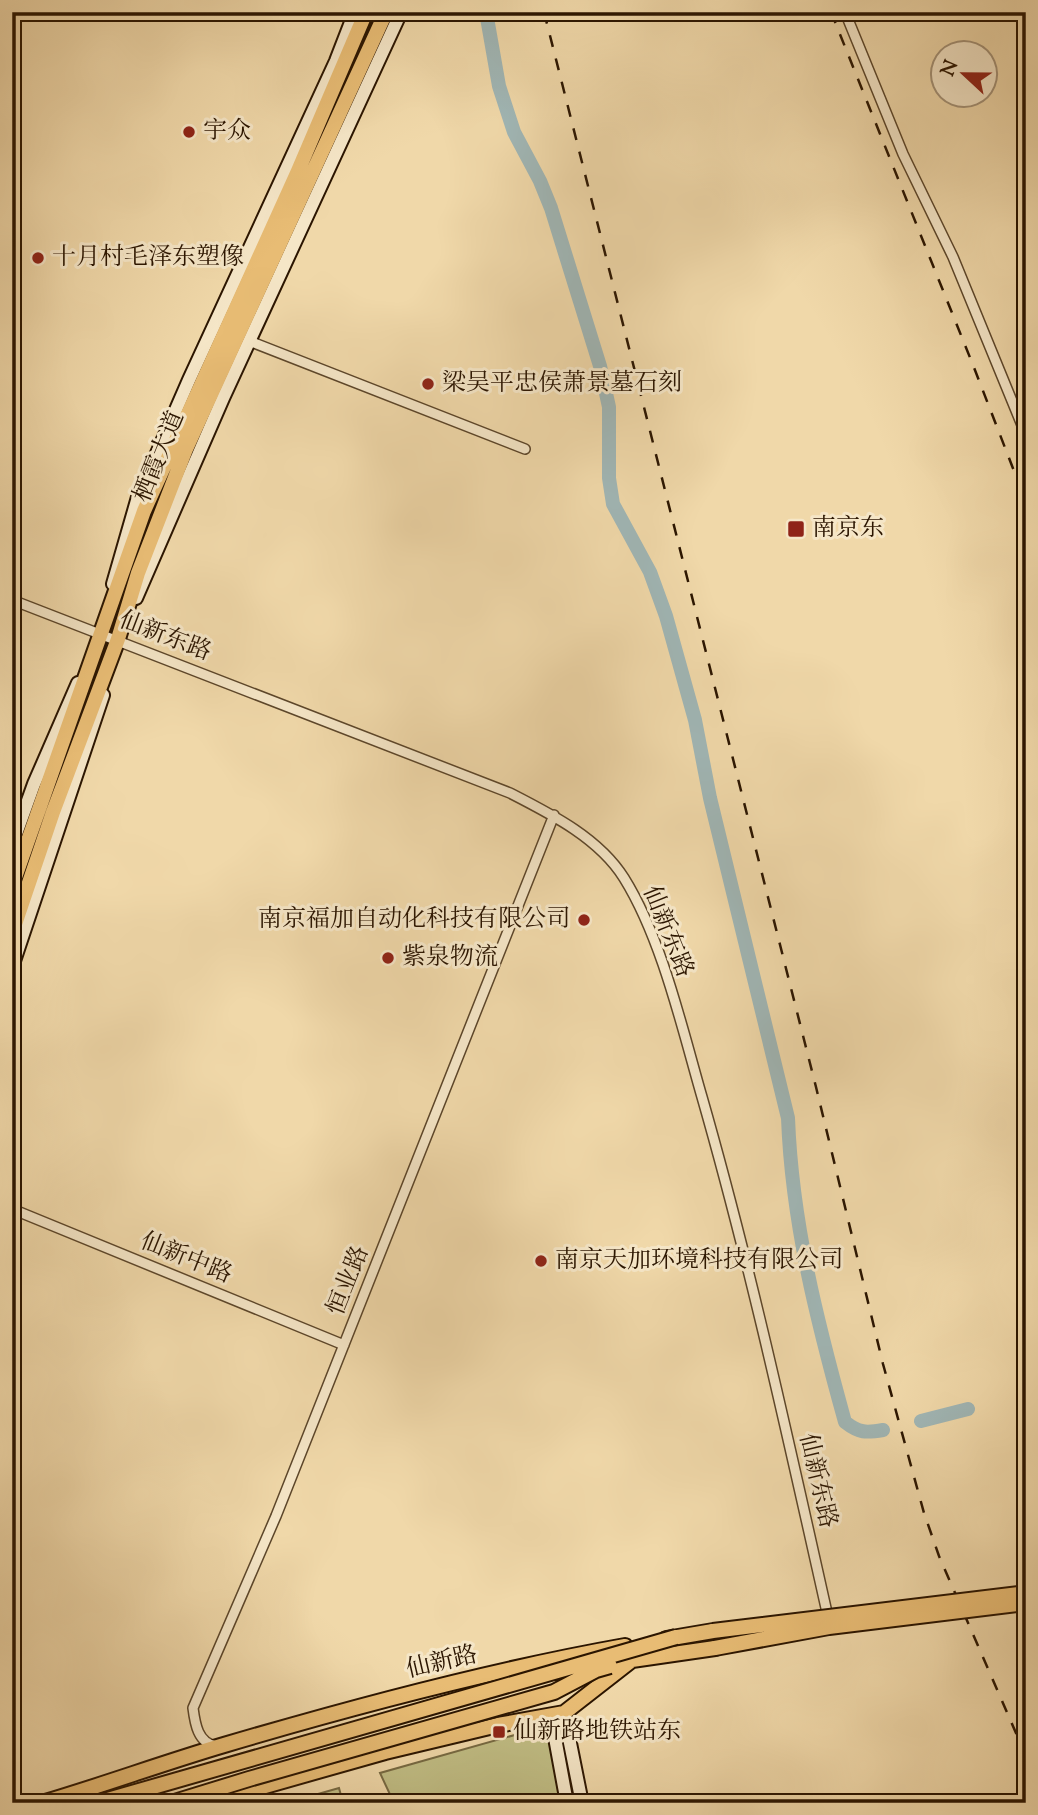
<svg xmlns="http://www.w3.org/2000/svg" width="1038" height="1815" font-family="'Sorts Mill Goudy','Noto Serif SC',serif">
<style>
.green{fill:#c0bd84;stroke:#766942;stroke-width:2}
.lines{fill:none;stroke-linecap:round;stroke-linejoin:round}
.river{stroke:#a0b6b5;stroke-width:14}
.street-casing{stroke:#5c462a;stroke-width:12}
.secondary-casing{stroke:#2b1500;stroke-width:16}
.primary-casing{stroke:#2b1500;stroke-width:18}
.street{stroke:#f5e6c7;stroke-width:9}
.secondary{stroke:#f5e6c7;stroke-width:12}
.primary{stroke:#e8bc74;stroke-width:14}
.rail{stroke:#2b1500;stroke-width:2.5;stroke-dasharray:12 12;stroke-linecap:butt}
.primary-bridge-casing{stroke:#2b1500;stroke-width:18;stroke-linecap:butt}
.primary-bridge{stroke:#e8bc74;stroke-width:14}
.poi-dot{fill:#8f2418;stroke:#f5e6c7;stroke-width:2.5}
.labels{text-anchor:middle;dominant-baseline:central;stroke-width:6;stroke-linejoin:round;paint-order:stroke}
.poi-label{font-size:24px;fill:#2b1500;stroke:#f5e6c7;text-anchor:start}
.street-label{font-size:24px;fill:#2b1500;stroke:#f5e6c7}
</style>
<rect width="100%" height="100%" fill="#f0d8a9"/>
<filter id="stains"><feTurbulence type="fractalNoise" baseFrequency=".00286" numOctaves="4"/><feColorMatrix values="0 0 0 0 .2 0 0 0 0 .09 0 0 0 0 .02 0 0 0 .5 -.17"/></filter>
<radialGradient id="worn" r=".72"><stop offset=".6" stop-color="#630" stop-opacity="0"/><stop offset="1" stop-color="#630" stop-opacity=".3"/></radialGradient>
<path class="green" d="M 536,1729 L 543,1730 L 550,1737 L 559,1796 L 519,1803 L 394,1803 L 380,1773 Z
M 339,1788 L 343,1803 L 298,1803 L 297,1800 Z"/>
<g class="lines">
<path class="river" d="M 486,12 L 499,86 L 514,132 L 540,181 L 551,208 L 600,366 L 609,407 L 609,478 L 613,504 L 650,572 L 666,616 L 695,720 L 710,798 L 788,1118 C 792,1223 817,1321 845,1422 C 859,1433 866,1433 883,1430
M 921,1421 L 968,1409"/>
<g class="street-casing">
<path id="street" d="M 845,12 L 903,154 L 953,257 L 1026,435
M 1023,172 L 1026,171
M 249,341 L 525,449
M 12,600 L 510,793 C 551,814 599,838 624,878 C 662,939 682,1028 702,1097 C 751,1268 789,1443 828,1617
M 12,1209 L 344,1345
M 216,1746 C 198,1743 195,1724 193,1708 L 276,1516 L 554,815"/>
</g>
<g class="secondary-casing">
<path id="secondary" d="M 113,584 L 138,497 L 189,380 L 336,61 L 355,12
M 136,598 L 223,398 L 401,12
M 12,845 L 34,784 L 78,683
M 12,967 L 103,695
M 564,1713 L 582,1803
M 551,1716 L 567,1803"/>
</g>
<g class="primary-casing">
<path id="primary" d="M 12,886 L 144,511 L 298,171 L 366,12
M 12,933 L 53,812 L 118,639 L 138,573 L 186,449 L 386,12
M 666,1639 L 713,1631
M 42,1803 C 103,1785 163,1763 224,1745 C 356,1706 490,1670 625,1646
M 205,1803 L 385,1752 L 498,1725 L 564,1713 L 632,1660 L 715,1648"/>
</g>
<use href="#street" class="street"/>
<use href="#secondary" class="secondary"/>
<use href="#primary" class="primary"/>
<path class="rail" d="M 544,12 L 816,1087 L 883,1364 L 924,1513 L 939,1556 L 1026,1756
M 831,12 L 973,365 L 1026,502"/>
<g class="primary-bridge-casing">
<path id="primary-bridge" d="M 713,1631 L 1026,1593
M 715,1648 L 829,1627 L 1026,1603
M 97,1803 L 676,1637
M 171,1803 L 249,1779 L 554,1692 L 596,1670 L 610,1666"/>
</g>
<use href="#primary-bridge" class="primary-bridge"/>
</g>
<g class="poi-dot">
<circle cx="189" cy="132" r="7"/>
<circle cx="38" cy="258" r="7"/>
<circle cx="428" cy="384" r="7"/>
<rect x="787" y="520" width="18" height="18" rx="3.5"/>
<circle cx="584" cy="920" r="7"/>
<circle cx="388" cy="958" r="7"/>
<circle cx="541" cy="1261" r="7"/>
<rect x="492" y="1725" width="14" height="14" rx="3.5"/>
</g>
<g class="labels">
<g class="poi-label">
<text x="203" y="132">宇众</text>
<text x="52" y="258">十月村毛泽东塑像</text>
<text x="442" y="384">梁吴平忠侯萧景墓石刻</text>
<text x="812" y="529">南京东</text>
<text x="570" y="920" text-anchor="end">南京福加自动化科技有限公司</text>
<text x="402" y="958">紫泉物流</text>
<text x="555" y="1261">南京天加环境科技有限公司</text>
<text x="513" y="1732">仙新路地铁站东</text>
</g>
<g class="street-label">
<text transform="translate(160 457) rotate(-68)">栖霞大道</text>
<text transform="translate(165 637) rotate(21)">仙新东路</text>
<text transform="translate(667 932) rotate(68)">仙新东路</text>
<text transform="translate(186 1259) rotate(22)">仙新中路</text>
<text transform="translate(349 1281) rotate(-68)">恒业路</text>
<text transform="translate(817 1481) rotate(77)">仙新东路</text>
<text transform="translate(442 1663) rotate(-13)">仙新路</text>
</g>
</g>
<rect width="1038" height="1815" fill="none" stroke="#f0d8a9" stroke-width="42"/>
<rect x="14" y="14" width="1010" height="1787" fill="none" stroke="#2b1500" stroke-width="3.5"/>
<rect x="21" y="21" width="996" height="1773" fill="none" stroke="#2b1500" stroke-width="2"/>
<g transform="translate(964 74) rotate(292)"><circle r="33" fill="#f5e6c7" stroke="#a49277" stroke-width="2"/>
<path d="M0-5L12 26L0 18L-12 26Z" fill="#8f2418"/>
<text y="-10" font-size="19" font-weight="bold" text-anchor="middle" fill="#2b1500">N</text>
</g>
<rect width="100%" height="100%" filter="url(#stains)"/>
<rect width="100%" height="100%" fill="url(#worn)"/>
</svg>
